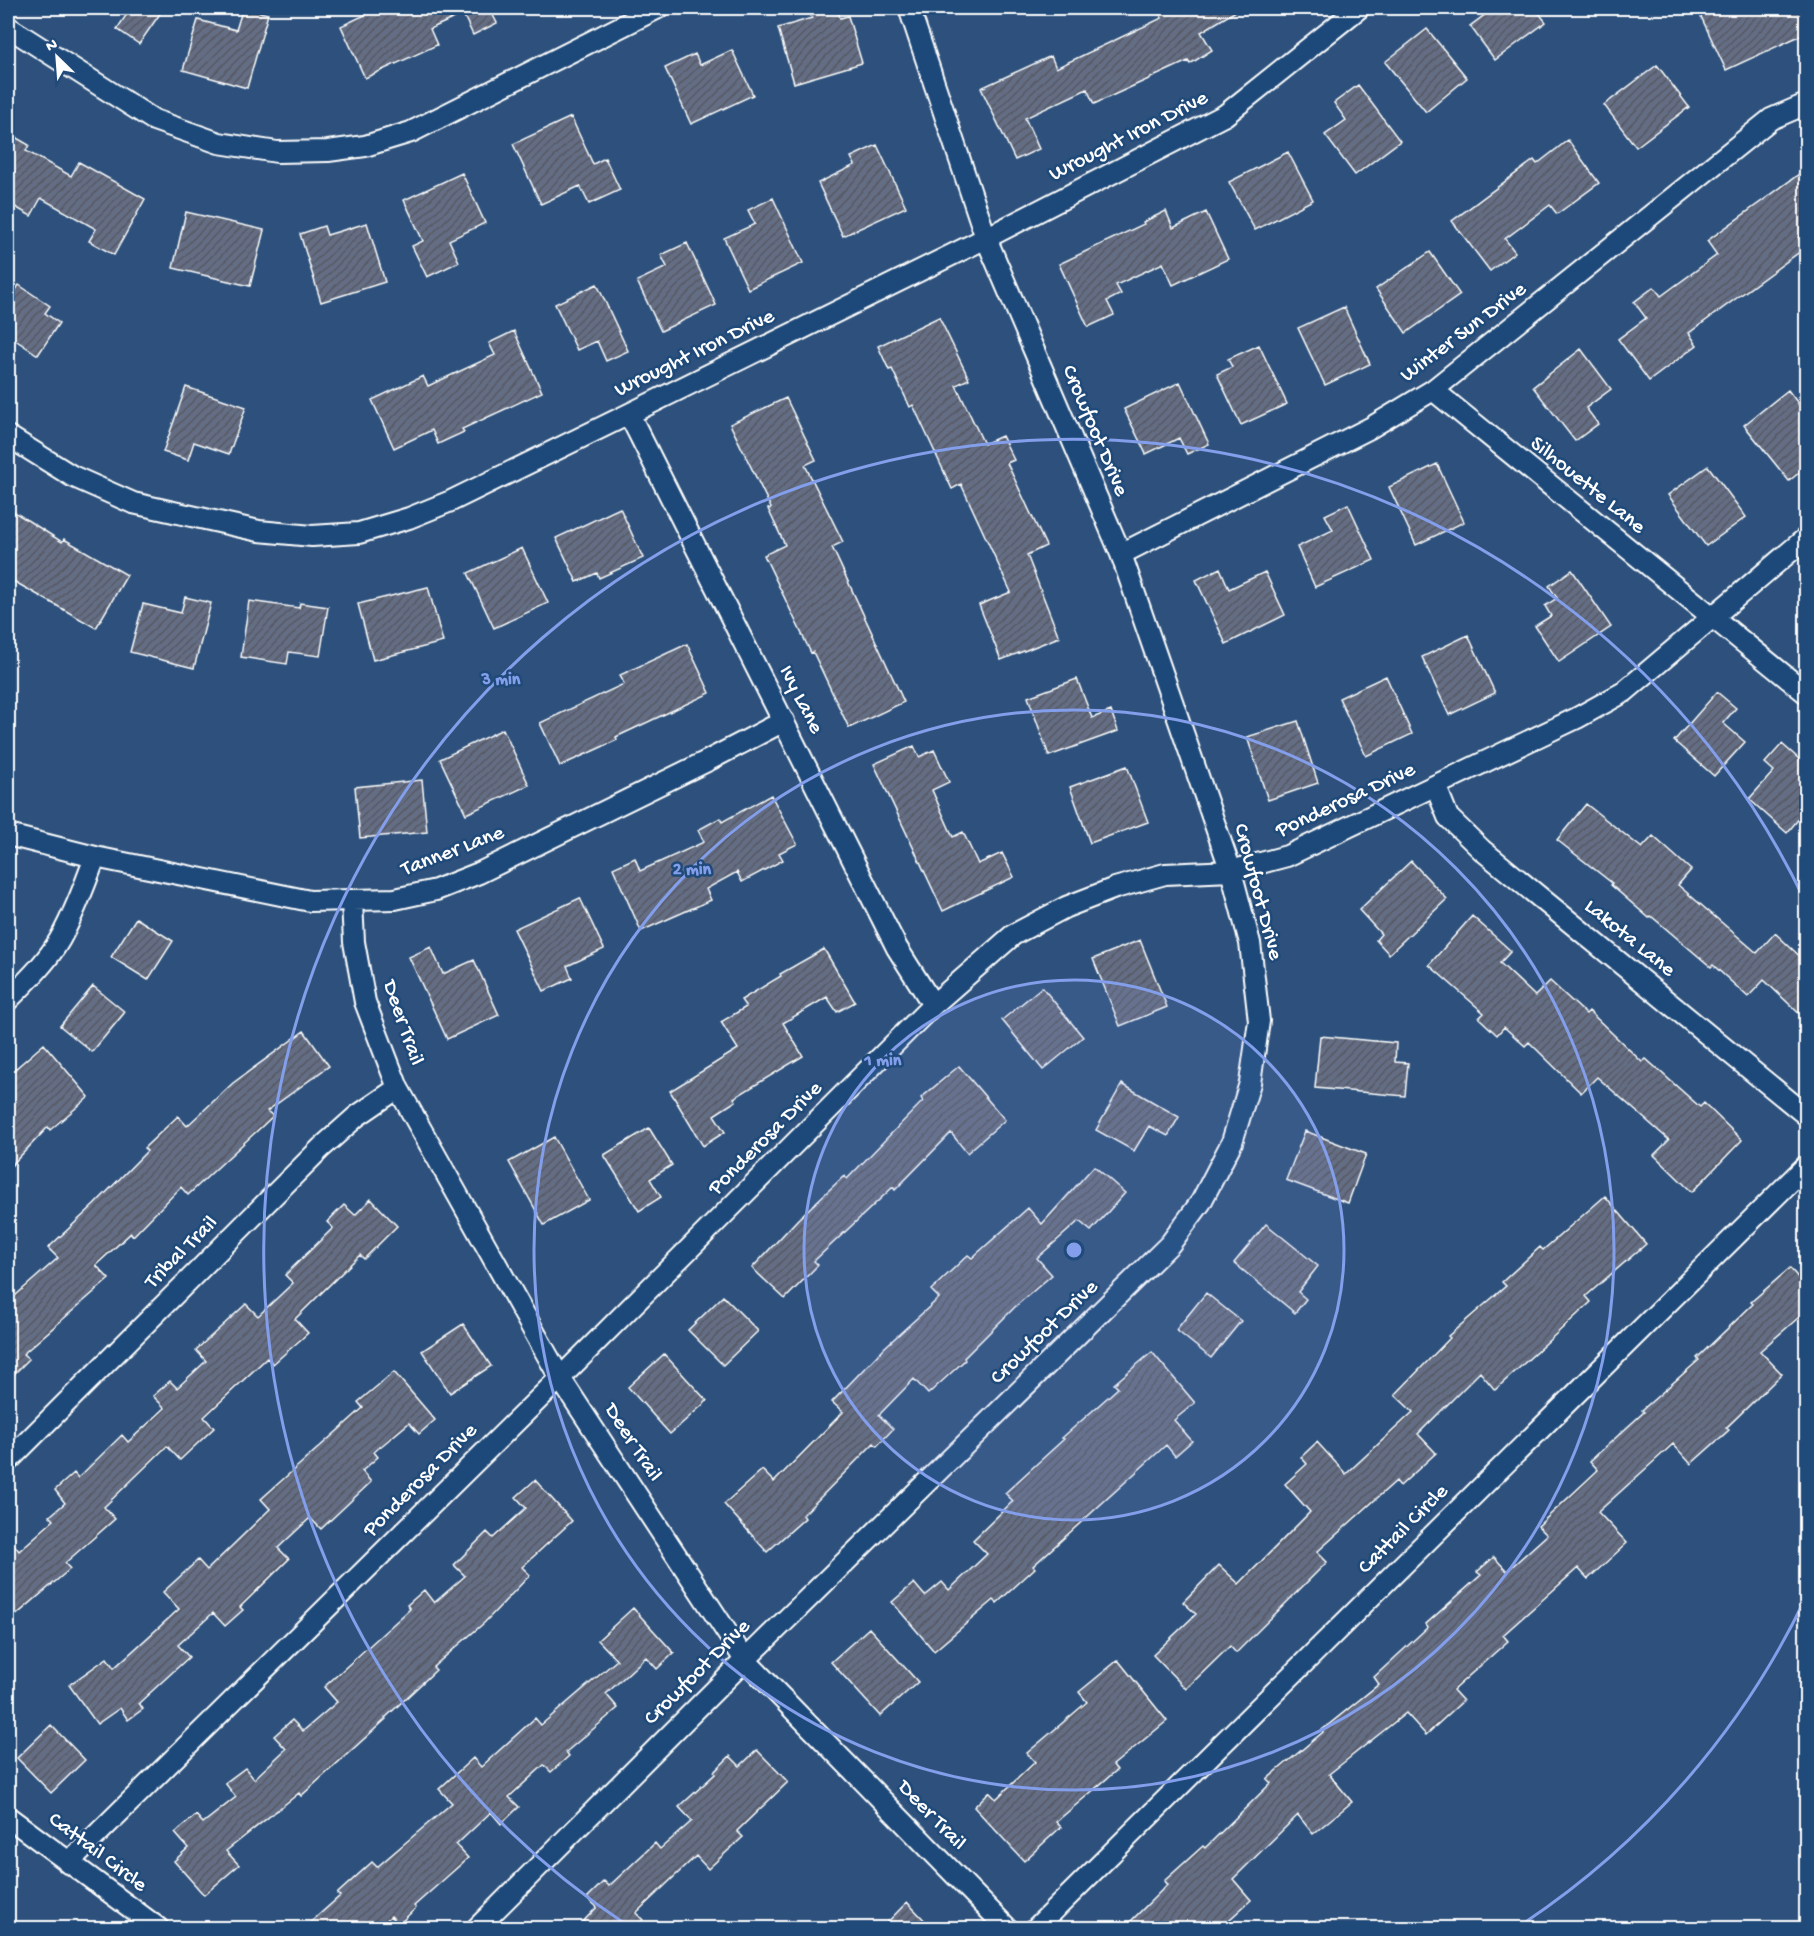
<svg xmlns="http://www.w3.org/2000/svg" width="1814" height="1936" font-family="'Gochi Hand',sans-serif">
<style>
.building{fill:url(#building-hatch);stroke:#fff;stroke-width:1.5}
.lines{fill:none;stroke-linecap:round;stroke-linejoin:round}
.minor-casing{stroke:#fff;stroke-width:24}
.minor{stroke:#1f4a7a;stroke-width:20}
.ring{fill:none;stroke:#839eea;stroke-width:3}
.labels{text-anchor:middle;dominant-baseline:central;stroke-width:5;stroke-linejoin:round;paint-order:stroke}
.street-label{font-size:22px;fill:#fff;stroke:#1f4a7a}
.centre{fill:#839eea;stroke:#1f4a7a;stroke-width:3}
.ring-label{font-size:18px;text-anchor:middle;font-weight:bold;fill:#839eea;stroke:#1f4a7a;stroke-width:5;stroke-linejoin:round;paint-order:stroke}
</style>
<defs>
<pattern id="building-hatch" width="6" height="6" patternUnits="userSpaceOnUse" patternTransform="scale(1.5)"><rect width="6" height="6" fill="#646d84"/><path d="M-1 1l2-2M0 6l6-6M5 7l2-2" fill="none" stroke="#565962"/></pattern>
</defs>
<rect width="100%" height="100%" fill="#2d517c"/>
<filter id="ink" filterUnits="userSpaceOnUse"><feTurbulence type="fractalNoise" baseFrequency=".0167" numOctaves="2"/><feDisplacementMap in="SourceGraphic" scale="12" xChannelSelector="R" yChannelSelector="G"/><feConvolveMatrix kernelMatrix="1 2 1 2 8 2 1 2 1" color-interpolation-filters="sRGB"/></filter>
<g filter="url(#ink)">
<path class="building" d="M 131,8 L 164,8 L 139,44 L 117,29 Z
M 243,8 L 268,14 L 247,88 L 183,70 L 198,20 L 236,30 Z
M 380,8 L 489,8 L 497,23 L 473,35 L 463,14 L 430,29 L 437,45 L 365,78 L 341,26 Z
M 808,8 L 837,8 L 840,18 L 848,16 L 862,63 L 794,83 L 778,28 L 812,18 Z
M 1156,8 L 1241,8 L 1201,32 L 1212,50 L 1190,64 L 1188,61 L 1094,104 L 1087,89 L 1025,118 L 1039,149 L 1015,160 L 981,88 L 1051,56 L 1056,68 L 1162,18 Z
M 1494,8 L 1535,8 L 1546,22 L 1495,60 L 1470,26 Z
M 1697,8 L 1806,8 L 1806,33 L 1726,70 Z
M 1427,29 L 1467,78 L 1426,112 L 1385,62 Z
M 732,50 L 753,95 L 691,124 L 665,68 L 695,54 L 700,65 Z
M 1657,65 L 1689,107 L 1636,147 L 1604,105 Z
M 1358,85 L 1400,141 L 1355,175 L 1325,135 L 1346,120 L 1334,103 Z
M 571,117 L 593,164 L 605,158 L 620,190 L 589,204 L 580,186 L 541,204 L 513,144 Z
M 8,133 L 29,145 L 26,151 L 71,176 L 79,162 L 145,199 L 114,255 L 89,241 L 96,229 L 41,198 L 31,216 L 8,203 Z
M 1568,140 L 1599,183 L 1557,214 L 1550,205 L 1505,239 L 1515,252 L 1490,271 L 1452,221 L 1534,160 L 1537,164 Z
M 877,145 L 906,207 L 843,236 L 818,183 L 855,165 L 851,157 Z
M 1288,152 L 1313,200 L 1255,230 L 1229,182 Z
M 1806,169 L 1806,231 L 1798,237 L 1805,248 L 1689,333 L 1697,345 L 1649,381 L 1618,339 L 1646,318 L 1634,302 L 1654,287 L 1661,296 L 1717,255 L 1707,241 Z
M 462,173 L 485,223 L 449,240 L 459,262 L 427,277 L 412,246 L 423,241 L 404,200 Z
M 773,198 L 803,263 L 748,289 L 724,238 L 755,224 L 748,210 Z
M 1166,211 L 1173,228 L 1206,212 L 1228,259 L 1173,285 L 1163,263 L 1116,285 L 1121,294 L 1107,301 L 1114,315 L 1088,327 L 1059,264 L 1144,224 L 1143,222 Z
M 186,212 L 264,230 L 250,286 L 173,268 Z
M 367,223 L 385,282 L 321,302 L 300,234 L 324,226 L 327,235 Z
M 687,243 L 716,305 L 661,331 L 637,281 L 667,267 L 661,255 Z
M 1430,252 L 1460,295 L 1406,333 L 1376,289 Z
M 597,284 L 628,351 L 606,361 L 597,341 L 577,350 L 555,304 Z
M 19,285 L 50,306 L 45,313 L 59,323 L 38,355 L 8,335 L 8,302 Z
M 1344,307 L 1370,364 L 1325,385 L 1298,328 Z
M 939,317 L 969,379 L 956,385 L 984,444 L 1002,436 L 1014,460 L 1007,463 L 1046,546 L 1027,555 L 1059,637 L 1001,660 L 979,605 L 1011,592 L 961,484 L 952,489 L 913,405 L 910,407 L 892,369 L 889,370 L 878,346 Z
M 514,331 L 542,392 L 462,429 L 464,432 L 438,444 L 432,430 L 394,448 L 372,400 L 423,376 L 428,386 L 495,355 L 489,343 Z
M 1259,345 L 1287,404 L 1241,425 L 1217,374 L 1232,367 L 1228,359 Z
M 1581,349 L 1611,389 L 1586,408 L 1598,424 L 1575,441 L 1533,387 Z
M 1180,382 L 1209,444 L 1187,454 L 1179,438 L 1146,454 L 1124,409 Z
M 186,387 L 246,407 L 229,454 L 194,442 L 188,460 L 163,452 Z
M 1788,390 L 1806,414 L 1806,467 L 1789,481 L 1744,425 Z
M 786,398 L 816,460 L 805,465 L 843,542 L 832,547 L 904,702 L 849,728 L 813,652 L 811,653 L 764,555 L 785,545 L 768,509 L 771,508 L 730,424 Z
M 1437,464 L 1464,522 L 1416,545 L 1389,487 Z
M 1708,466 L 1746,517 L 1706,546 L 1668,495 Z
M 1348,504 L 1374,560 L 1315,587 L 1297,547 L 1333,530 L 1325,515 Z
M 8,508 L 62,542 L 64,539 L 127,575 L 96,628 L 8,578 Z
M 620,508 L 643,558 L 599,578 L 597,573 L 577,582 L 556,538 Z
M 522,548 L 548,603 L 494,628 L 468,573 Z
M 1220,568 L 1229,589 L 1265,572 L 1285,615 L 1226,644 L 1196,580 Z
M 1572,570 L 1611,627 L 1559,662 L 1535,626 L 1551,616 L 1545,606 L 1557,598 L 1549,586 Z
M 428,587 L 443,642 L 373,660 L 358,604 Z
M 185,597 L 211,603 L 194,668 L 130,652 L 143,604 L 181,613 Z
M 249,601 L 299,608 L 300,603 L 328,607 L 320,656 L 289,652 L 287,664 L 241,657 Z
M 1468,635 L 1495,693 L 1449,715 L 1422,657 Z
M 687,644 L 710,693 L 616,737 L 617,740 L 560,766 L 540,723 L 624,684 L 620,675 Z
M 1386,676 L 1412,734 L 1366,756 L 1339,698 Z
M 1077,679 L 1092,718 L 1111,711 L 1118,731 L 1049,756 L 1028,697 Z
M 1717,692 L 1736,708 L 1723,723 L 1745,742 L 1714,776 L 1674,741 Z
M 1298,721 L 1318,783 L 1268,800 L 1247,737 Z
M 503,729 L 529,785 L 466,814 L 440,759 Z
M 1782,744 L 1806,765 L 1806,810 L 1787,833 L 1749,799 L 1774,771 L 1765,763 Z
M 914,746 L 919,757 L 934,750 L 949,782 L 932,790 L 953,837 L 963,832 L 978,864 L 1002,853 L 1014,877 L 943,911 L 874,764 Z
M 1127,766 L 1148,822 L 1090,843 L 1070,787 Z
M 422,780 L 427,832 L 360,838 L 355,787 Z
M 771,795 L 797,844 L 779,853 L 783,860 L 742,882 L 737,872 L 706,889 L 711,900 L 641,931 L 613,868 L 635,858 L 640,871 L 704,842 L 698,830 L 720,818 L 722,822 Z
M 1586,804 L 1642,848 L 1653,836 L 1691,870 L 1678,885 L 1757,953 L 1775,933 L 1806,962 L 1806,1020 L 1764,980 L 1748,997 L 1713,965 L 1711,967 L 1651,916 L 1649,918 L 1611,885 L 1612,883 L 1557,840 Z
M 1411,861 L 1447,899 L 1389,954 L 1376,940 L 1381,934 L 1359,910 Z
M 580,898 L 604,949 L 567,966 L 572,978 L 544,991 L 514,929 Z
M 1472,916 L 1511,951 L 1500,963 L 1535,996 L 1550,981 L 1586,1014 L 1589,1011 L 1642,1062 L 1646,1059 L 1700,1107 L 1704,1103 L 1742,1140 L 1692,1192 L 1654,1155 L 1669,1140 L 1597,1077 L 1581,1093 L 1529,1042 L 1525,1046 L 1504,1027 L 1497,1035 L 1479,1018 L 1484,1013 L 1429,965 Z
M 136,918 L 173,941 L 148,980 L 111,957 Z
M 1140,940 L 1167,1007 L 1120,1026 L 1093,959 Z
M 431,947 L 443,974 L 474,960 L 499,1015 L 447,1039 L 409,957 Z
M 824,949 L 855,1002 L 837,1012 L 827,997 L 783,1023 L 803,1056 L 734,1098 L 736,1101 L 714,1115 L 725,1132 L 703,1146 L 670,1091 L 738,1049 L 721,1022 L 746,1007 L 741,1000 L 781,976 L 780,974 Z
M 93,986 L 125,1012 L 92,1052 L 60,1026 Z
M 1042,987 L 1083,1037 L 1043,1070 L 1002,1020 Z
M 304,1031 L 329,1066 L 267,1111 L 273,1116 L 188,1195 L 181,1187 L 133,1236 L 131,1233 L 96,1265 L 109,1279 L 23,1354 L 29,1359 L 8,1380 L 8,1302 L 58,1258 L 48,1248 L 94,1205 L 147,1151 L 144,1148 L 178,1116 L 187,1126 L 233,1083 Z
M 1320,1036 L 1396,1043 L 1395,1062 L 1408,1063 L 1405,1096 L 1315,1088 Z
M 44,1044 L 89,1097 L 50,1130 L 48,1127 L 8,1169 L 8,1075 Z
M 959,1066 L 1005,1120 L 967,1153 L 951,1133 L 895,1190 L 893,1187 L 814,1261 L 818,1265 L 785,1299 L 752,1268 L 798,1219 L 844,1176 L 847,1179 L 923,1101 L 921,1098 Z
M 1122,1084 L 1179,1117 L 1168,1136 L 1149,1126 L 1134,1151 L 1096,1130 Z
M 649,1128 L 672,1165 L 650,1179 L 661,1197 L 639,1211 L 604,1155 Z
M 1305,1131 L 1366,1154 L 1348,1203 L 1286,1180 Z
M 554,1137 L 589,1200 L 544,1225 L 509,1162 Z
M 1094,1166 L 1125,1193 L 1091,1231 L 1079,1221 L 1037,1258 L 1052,1275 L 1017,1305 L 964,1358 L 965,1360 L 928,1394 L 914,1379 L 879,1415 L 893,1429 L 877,1446 L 874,1443 L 803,1515 L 805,1518 L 767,1552 L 724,1504 L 762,1470 L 774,1482 L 843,1412 L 832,1402 L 885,1347 L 939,1298 L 931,1290 L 968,1255 L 972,1258 L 1028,1208 L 1042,1224 Z
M 1605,1196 L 1646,1244 L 1586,1296 L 1591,1302 L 1495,1390 L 1480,1372 L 1418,1434 L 1436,1453 L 1400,1486 L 1396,1481 L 1317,1552 L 1327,1562 L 1236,1653 L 1230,1646 L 1186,1689 L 1153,1655 L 1196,1614 L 1183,1602 L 1219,1565 L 1239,1584 L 1310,1512 L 1285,1484 L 1307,1464 L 1301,1457 L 1317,1442 L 1346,1474 L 1413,1412 L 1395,1395 L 1450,1338 L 1448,1336 L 1506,1286 L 1502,1282 L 1540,1247 L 1543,1250 Z
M 371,1199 L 397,1226 L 364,1259 L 360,1255 L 295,1319 L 308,1333 L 273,1364 L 267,1358 L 204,1417 L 214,1428 L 180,1460 L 167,1446 L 104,1507 L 115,1519 L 65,1563 L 70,1569 L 8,1622 L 8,1537 L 19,1551 L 54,1520 L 50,1516 L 65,1503 L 55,1490 L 74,1473 L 78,1478 L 122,1435 L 128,1442 L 165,1408 L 153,1396 L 170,1381 L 177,1388 L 206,1361 L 196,1350 L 246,1304 L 258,1316 L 293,1283 L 285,1275 L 333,1228 L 327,1222 L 344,1205 L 355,1215 Z
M 1266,1224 L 1318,1266 L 1298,1292 L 1306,1299 L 1295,1313 L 1234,1263 Z
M 1790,1268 L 1806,1287 L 1806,1311 L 1760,1351 L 1782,1374 L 1726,1428 L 1729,1430 L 1691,1464 L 1673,1444 L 1598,1512 L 1627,1543 L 1588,1579 L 1578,1568 L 1503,1635 L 1508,1641 L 1453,1690 L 1463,1701 L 1426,1735 L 1406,1713 L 1329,1774 L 1352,1802 L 1313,1834 L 1298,1815 L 1233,1879 L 1251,1900 L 1219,1929 L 1123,1929 L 1167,1885 L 1164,1881 L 1203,1846 L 1205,1848 L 1271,1783 L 1267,1779 L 1323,1732 L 1322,1730 L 1379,1684 L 1374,1677 L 1428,1627 L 1426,1624 L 1481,1575 L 1477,1572 L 1494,1557 L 1507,1571 L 1547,1535 L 1538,1526 L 1598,1470 L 1590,1461 L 1644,1412 L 1642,1410 L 1699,1360 L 1697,1358 L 1753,1304 L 1751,1302 Z
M 1206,1293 L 1241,1321 L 1211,1358 L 1176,1330 Z
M 723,1296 L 758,1331 L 723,1365 L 688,1330 Z
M 463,1324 L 491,1366 L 450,1393 L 422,1351 Z
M 1152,1352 L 1195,1403 L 1174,1420 L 1192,1441 L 1175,1456 L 1166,1445 L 1033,1566 L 1035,1568 L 997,1603 L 994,1600 L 934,1651 L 892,1602 L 914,1583 L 925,1596 L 942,1582 L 949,1590 L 987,1554 L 973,1540 L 1013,1501 L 1005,1493 L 1064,1439 L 1062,1438 L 1118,1388 L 1114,1384 Z
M 664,1354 L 707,1401 L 670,1434 L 628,1387 Z
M 394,1372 L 435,1420 L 419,1434 L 409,1423 L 374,1452 L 378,1457 L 362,1471 L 371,1482 L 321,1529 L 310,1518 L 278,1548 L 289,1559 L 240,1607 L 243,1610 L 225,1626 L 213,1613 L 178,1645 L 189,1657 L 139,1703 L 143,1709 L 128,1720 L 120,1708 L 97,1724 L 69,1685 L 107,1658 L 114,1668 L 179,1609 L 163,1592 L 198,1560 L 207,1570 L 270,1509 L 261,1499 L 363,1408 L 358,1402 Z
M 535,1480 L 572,1521 L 522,1567 L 530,1575 L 484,1623 L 433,1667 L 436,1670 L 385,1718 L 386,1719 L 301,1796 L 299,1793 L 226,1851 L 239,1865 L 204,1895 L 174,1861 L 188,1848 L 175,1833 L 196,1815 L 203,1823 L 236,1797 L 225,1783 L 245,1768 L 254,1779 L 286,1749 L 274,1736 L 292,1720 L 303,1731 L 337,1702 L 324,1687 L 410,1609 L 407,1605 L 424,1590 L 434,1603 L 465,1576 L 454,1565 L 487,1532 L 493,1538 L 526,1508 L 516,1497 Z
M 633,1608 L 674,1653 L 657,1669 L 646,1657 L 606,1694 L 618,1708 L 566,1752 L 569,1756 L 551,1772 L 544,1765 L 509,1797 L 519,1807 L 501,1824 L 491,1812 L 456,1845 L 468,1858 L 414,1906 L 416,1908 L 399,1924 L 391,1916 L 377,1929 L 303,1929 L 340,1896 L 337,1894 L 372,1862 L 377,1867 L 452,1803 L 439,1789 L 473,1758 L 481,1767 L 535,1718 L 541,1725 L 617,1660 L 598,1640 Z
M 869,1628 L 918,1682 L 880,1716 L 831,1662 Z
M 1118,1660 L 1167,1721 L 1113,1765 L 1117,1770 L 1056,1822 L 1061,1827 L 1024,1861 L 974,1807 L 989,1792 L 996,1799 L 1035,1762 L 1027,1753 L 1087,1702 L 1079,1692 Z
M 51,1725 L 85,1760 L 51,1793 L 17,1758 Z
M 757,1750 L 788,1782 L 737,1831 L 743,1837 L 708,1869 L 696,1856 L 636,1913 L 643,1920 L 634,1929 L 576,1929 L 597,1907 L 587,1898 L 604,1881 L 609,1886 L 655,1843 L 660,1849 L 692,1821 L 679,1807 L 715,1774 L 714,1772 L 730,1756 L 740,1766 Z
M 907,1902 L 933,1929 L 881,1929 Z"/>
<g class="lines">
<g class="minor-casing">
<path id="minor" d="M 8,27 L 154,120 L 219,143 L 277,152 L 328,151 L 365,146 L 411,132 L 658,8
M 1433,390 L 1806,693
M 629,414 L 897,948 L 933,1005
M 8,436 L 72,476 L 133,503 L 259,531 L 312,536 L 359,533 L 409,518 L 451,501 L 629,414 L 986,238 L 1225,115 L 1359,8
M 1121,554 L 1370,428 L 1433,390 L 1771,119 L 1806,104
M 1436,787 L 1448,817 L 1482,850 L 1806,1115
M 8,835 L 95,857 L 310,901 L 395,899 L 436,890 L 479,873 L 707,761 L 784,721
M 352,901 L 354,942 L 365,1002 L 398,1088 L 560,1378 L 745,1660 L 1007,1928
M 8,1000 C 26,982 47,962 60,939 C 74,914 85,885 95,857
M 8,1461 L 321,1148 L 357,1116 L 398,1088
M 8,1817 L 158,1928
M 68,1863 L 560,1378 L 933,1005 L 1013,935 L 1066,907 L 1115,888 L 1165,874 L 1231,871 L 1287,856 L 1577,718 L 1624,692 L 1806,538
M 477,1928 L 745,1660 L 1170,1244 L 1201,1202 L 1232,1142 L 1250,1083 L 1259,1021 L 1250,943 L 1231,871 L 1121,554 L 986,238 L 909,8
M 1036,1928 L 1806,1166"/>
</g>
<use href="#minor" class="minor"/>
</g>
</g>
<circle cx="1074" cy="1250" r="270" fill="#839eea" fill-opacity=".12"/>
<g class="ring">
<circle cx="1074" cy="1250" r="270"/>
<circle cx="1074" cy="1250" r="540"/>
<path d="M1805 1599A810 810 0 0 1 1521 1925M627 1925A810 810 0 1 1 1805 901"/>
</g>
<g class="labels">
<g class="street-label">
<text transform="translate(1129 137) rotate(-27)">Wrought Iron Drive</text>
<text transform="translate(1464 333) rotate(-37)">Winter Sun Drive</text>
<text transform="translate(695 354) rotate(-26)">Wrought Iron Drive</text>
<text transform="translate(1094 431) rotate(67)">Crowfoot Drive</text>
<text transform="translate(1587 486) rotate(39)">Silhouette Lane</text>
<text transform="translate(800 700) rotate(63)">Ivy Lane</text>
<text transform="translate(1346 801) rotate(-25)">Ponderosa Drive</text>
<text transform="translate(453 852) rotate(-21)">Tanner Lane</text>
<text transform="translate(1257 892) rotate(75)">Crowfoot Drive</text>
<text transform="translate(1629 939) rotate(39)">Lakota Lane</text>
<text transform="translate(402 1023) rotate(71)">Deer Trail</text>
<text transform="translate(766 1139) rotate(-45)">Ponderosa Drive</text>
<text transform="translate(182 1253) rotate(-45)">Tribal Trail</text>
<text transform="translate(1045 1333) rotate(-44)">Crowfoot Drive</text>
<text transform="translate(632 1443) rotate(57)">Deer Trail</text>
<text transform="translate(421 1481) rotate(-45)">Ponderosa Drive</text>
<text transform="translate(1404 1530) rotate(-45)">Cattail Circle</text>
<text transform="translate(698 1673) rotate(-45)">Crowfoot Drive</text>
<text transform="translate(931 1816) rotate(46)">Deer Trail</text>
<text transform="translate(97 1853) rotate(37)">Cattail Circle</text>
</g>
</g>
<circle cx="1074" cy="1250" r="9" class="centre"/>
<g class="ring-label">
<text x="501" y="684">3 min</text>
<text x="692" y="874">2 min</text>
<text x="883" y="1065">1 min</text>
</g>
<rect width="1814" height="1936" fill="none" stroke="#1f4a7a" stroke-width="30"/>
<rect x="15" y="15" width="1784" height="1906" fill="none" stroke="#fff" stroke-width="2" filter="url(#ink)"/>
<g transform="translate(57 57) rotate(335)" stroke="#1f4a7a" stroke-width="4.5" paint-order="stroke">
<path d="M0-4.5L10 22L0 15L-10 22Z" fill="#ffffff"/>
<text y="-9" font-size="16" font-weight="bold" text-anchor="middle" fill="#ffffff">N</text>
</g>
</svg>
